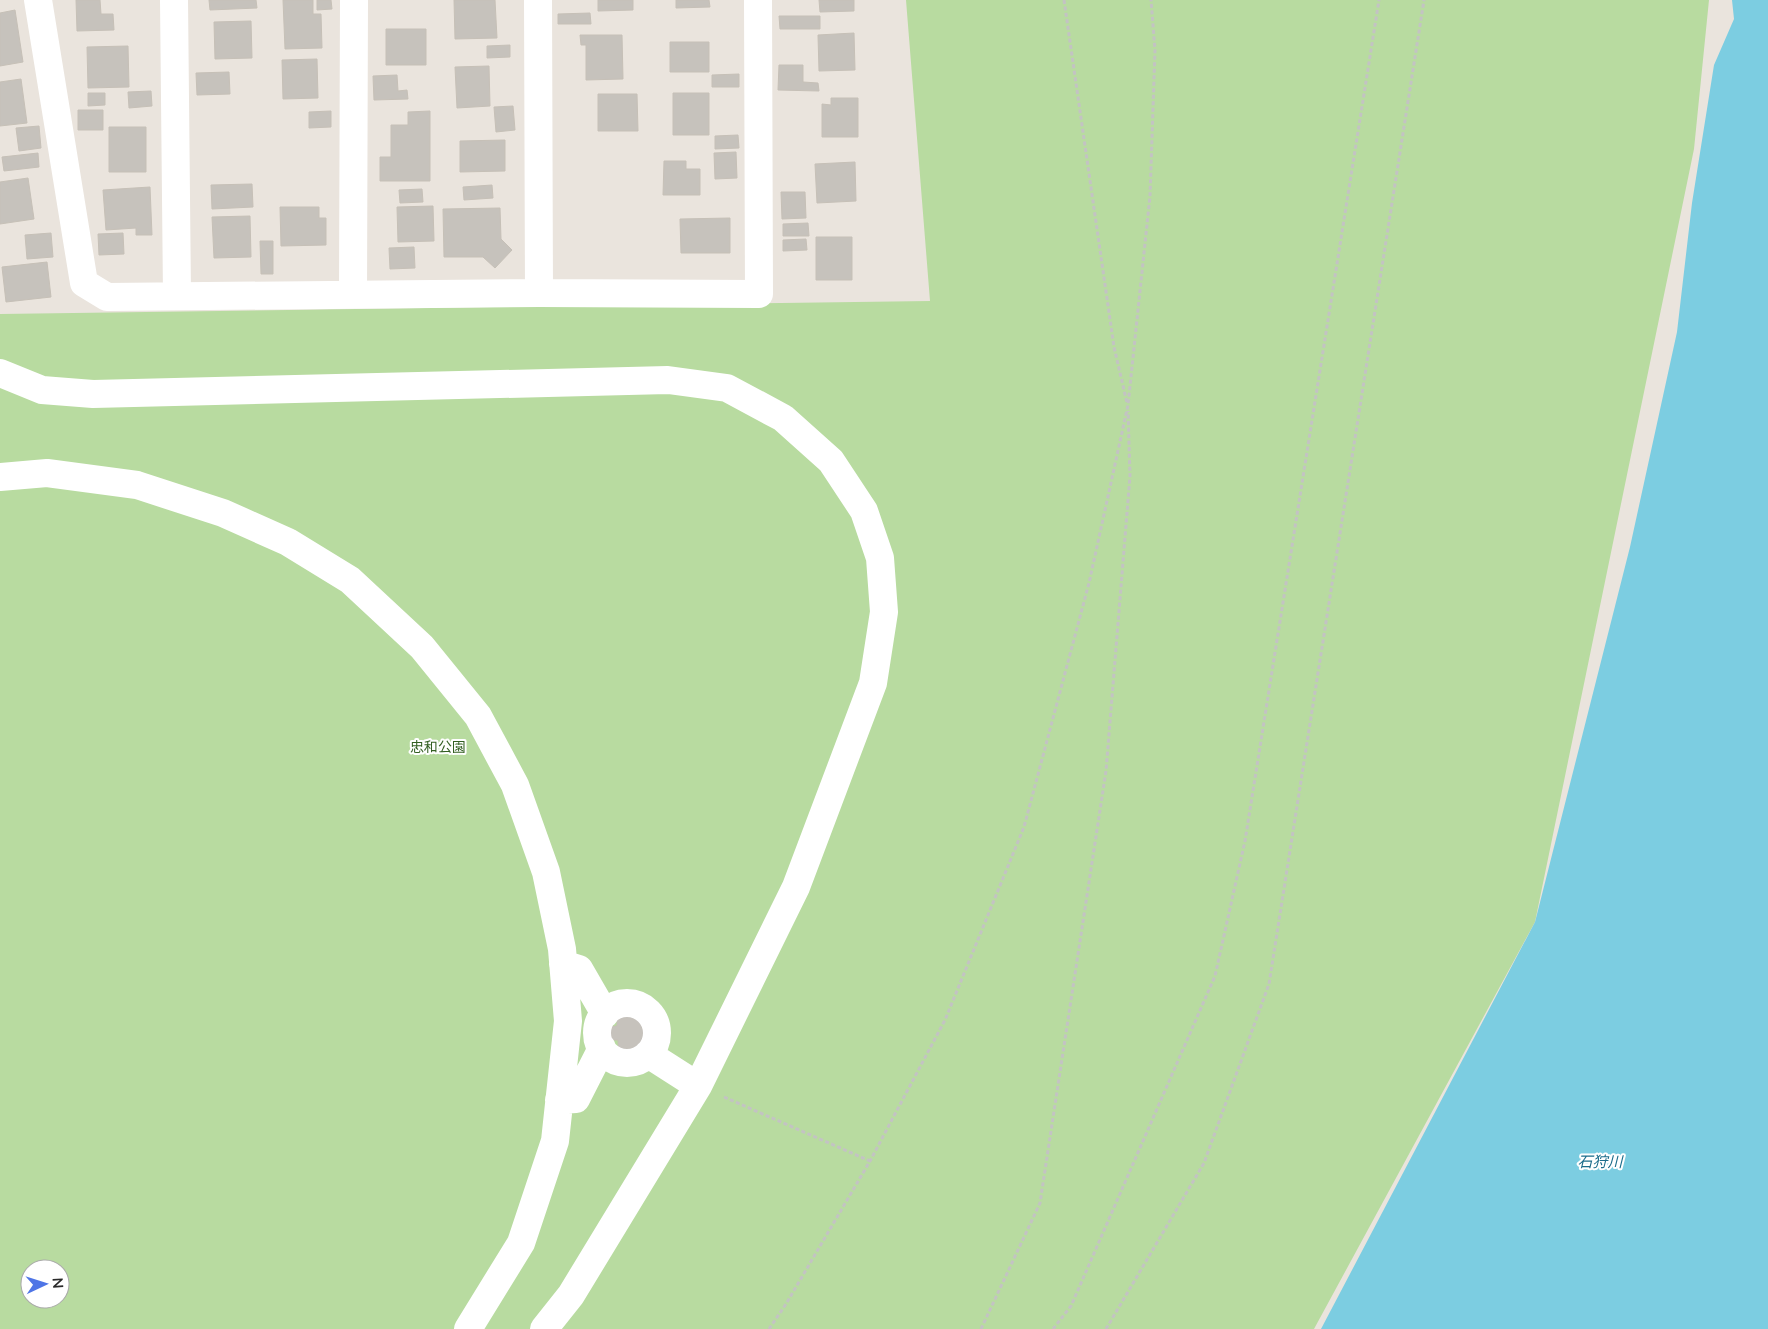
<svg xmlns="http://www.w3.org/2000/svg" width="1768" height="1329" font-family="Lato,'Noto Sans JP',sans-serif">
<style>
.green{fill:#b8dba0;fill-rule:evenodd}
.water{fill:#7ccde1}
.building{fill:#c6c2bc;stroke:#c6c0b7}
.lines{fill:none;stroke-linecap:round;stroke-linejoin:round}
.path{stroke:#c3c3c3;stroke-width:3;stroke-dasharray:4 2.5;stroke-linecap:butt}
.minor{stroke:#fff;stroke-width:28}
.labels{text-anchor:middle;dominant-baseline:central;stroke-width:4;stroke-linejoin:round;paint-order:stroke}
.park-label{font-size:14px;fill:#335f22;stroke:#fff}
.water-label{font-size:15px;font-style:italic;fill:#1c6d8c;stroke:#fff}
</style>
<rect width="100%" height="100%" fill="#eae4dd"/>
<path class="green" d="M 906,0 L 1709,0 L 1694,149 L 1535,922 L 1314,1329 L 0,1329 L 0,314 L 930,301 ZM 30,1269 L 60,1269 L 60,1299 L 30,1299 Z"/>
<path class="water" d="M 1732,0 L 1768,0 L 1768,1329 L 1321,1329 L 1535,922 L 1630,547 L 1677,332 L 1692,203 L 1714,65 L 1734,19 Z"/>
<path class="building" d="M 76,0 L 100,0 L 101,14 L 113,14 L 114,30 L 77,31 Z
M 209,0 L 256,0 L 257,8 L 210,10 Z
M 283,0 L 313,0 L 313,14 L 321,14 L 322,48 L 285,49 Z
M 317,0 L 331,0 L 332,9 L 317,10 Z
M 454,0 L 495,0 L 497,38 L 455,39 Z
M 598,0 L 633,0 L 633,10 L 598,11 Z
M 676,0 L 709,0 L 710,7 L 676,8 Z
M 819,0 L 854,0 L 854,11 L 820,12 Z
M 15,10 L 23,62 L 0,66 L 0,13 Z
M 590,13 L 591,24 L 558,24 L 558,14 Z
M 779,16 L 820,16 L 820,29 L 780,29 Z
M 251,21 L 252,58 L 215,59 L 214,22 Z
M 386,29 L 426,29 L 426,65 L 386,65 Z
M 854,33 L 855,70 L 819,71 L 818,35 Z
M 580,35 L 622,35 L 623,79 L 586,80 L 586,45 L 581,45 Z
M 670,42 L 709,42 L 709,72 L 670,72 Z
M 510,45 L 510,57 L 487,58 L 487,46 Z
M 128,46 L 129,87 L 88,88 L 87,47 Z
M 317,59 L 318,98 L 283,99 L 282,60 Z
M 779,65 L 803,65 L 803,82 L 818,83 L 819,91 L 778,90 Z
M 489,66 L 490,106 L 457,108 L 455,67 Z
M 229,72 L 230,94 L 197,95 L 196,73 Z
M 739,74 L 739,87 L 712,87 L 712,75 Z
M 397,75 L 398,91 L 407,90 L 408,99 L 374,100 L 373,76 Z
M 21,79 L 27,123 L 0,126 L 0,82 Z
M 151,91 L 152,106 L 129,108 L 128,92 Z
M 88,93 L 105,93 L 105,105 L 88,106 Z
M 673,93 L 709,93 L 709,135 L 673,135 Z
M 598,94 L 637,94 L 638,131 L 598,131 Z
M 831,98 L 858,98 L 858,137 L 822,137 L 822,104 L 831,105 Z
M 513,106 L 515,130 L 496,132 L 494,107 Z
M 78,110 L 103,110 L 103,130 L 78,130 Z
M 331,111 L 331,127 L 309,128 L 309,112 Z
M 430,111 L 430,181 L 380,181 L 380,157 L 391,157 L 391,125 L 408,125 L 408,112 Z
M 39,126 L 41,148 L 19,151 L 16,128 Z
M 109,127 L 146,127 L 146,172 L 109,172 Z
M 738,135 L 739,148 L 715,149 L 715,136 Z
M 505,140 L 505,171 L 460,172 L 460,141 Z
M 736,152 L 737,178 L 715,179 L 714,153 Z
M 38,153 L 39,167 L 4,171 L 2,157 Z
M 664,161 L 686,161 L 686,169 L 700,169 L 700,195 L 663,195 Z
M 855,162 L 856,201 L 817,203 L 815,164 Z
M 28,178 L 34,219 L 0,224 L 0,182 Z
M 252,184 L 253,207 L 212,209 L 211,185 Z
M 492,185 L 493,198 L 464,200 L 463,187 Z
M 150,187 L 152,235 L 136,235 L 136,228 L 106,230 L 103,190 Z
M 422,189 L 423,202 L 400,203 L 399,190 Z
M 781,192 L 805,192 L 806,218 L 782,219 Z
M 433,206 L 434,241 L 398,242 L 397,207 Z
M 280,207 L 319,207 L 319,218 L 326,218 L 326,245 L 281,246 Z
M 500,208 L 501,239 L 512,250 L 495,268 L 483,257 L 444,257 L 443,209 Z
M 250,216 L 251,257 L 214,258 L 212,217 Z
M 730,218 L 730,253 L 681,253 L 680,219 Z
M 808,223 L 809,236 L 783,236 L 783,224 Z
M 51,233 L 53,257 L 27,259 L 25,235 Z
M 123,233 L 124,254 L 99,255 L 98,234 Z
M 816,237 L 852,237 L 852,280 L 816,280 Z
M 806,239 L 807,250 L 783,251 L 783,240 Z
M 260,241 L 273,241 L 273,274 L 261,274 Z
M 414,247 L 415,268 L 390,269 L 389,248 Z
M 47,262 L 51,297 L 6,302 L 2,267 Z
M 636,1008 L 645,1017 L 650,1026 L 651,1041 L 638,1056 L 619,1057 L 618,1040 L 606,1040 L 605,1027 L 617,1026 L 617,1010 Z"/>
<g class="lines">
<path class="path" d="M 1064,0 L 1114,347 L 1127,403
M 724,1097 L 870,1161
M 769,1329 L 786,1304 L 870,1161 L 945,1020 L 1024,827 L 1089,583 L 1128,405 L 1150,196 L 1155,50 L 1151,0
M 981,1329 L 1040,1203 L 1106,771 L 1130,476 L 1128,411
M 1053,1329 L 1071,1306 L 1215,976 L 1245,841 L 1379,0
M 1106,1329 L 1204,1163 L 1269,984 L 1424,0"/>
<path class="minor" d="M 38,0 L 84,283 L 107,297 L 539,293 L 759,294 L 758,0
M 174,0 L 177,295
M 538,0 L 539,293
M 353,295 L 354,0
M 0,373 L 42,390 L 93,394 L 668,380 L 727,388 L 783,418 L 831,461 L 864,511 L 880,558 L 884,612 L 873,683 L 796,887 L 698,1086 L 571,1295 L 544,1329
M 0,477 L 47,473 L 137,485 L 223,513 L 288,542 L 350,580 L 422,647 L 478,716 L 515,785 L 546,872 L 562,949 L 568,1021 L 555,1141 L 521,1243 L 468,1329
M 563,964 L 579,969 L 605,1014
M597 1033a30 30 0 1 1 60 0a30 30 0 1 1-60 0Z
M 648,1054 L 698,1086
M 559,1100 L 576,1099 L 602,1048"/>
</g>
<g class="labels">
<g class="park-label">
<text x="438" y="746">忠和公園</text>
</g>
<g class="water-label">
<text x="1600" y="1161">石狩川</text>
</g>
</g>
<g transform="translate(45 1284) rotate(86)"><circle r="24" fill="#ffffff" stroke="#aaaaaa"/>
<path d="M0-4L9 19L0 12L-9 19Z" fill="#4f75e6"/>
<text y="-8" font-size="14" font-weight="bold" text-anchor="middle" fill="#2a2a2a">N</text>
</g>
</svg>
